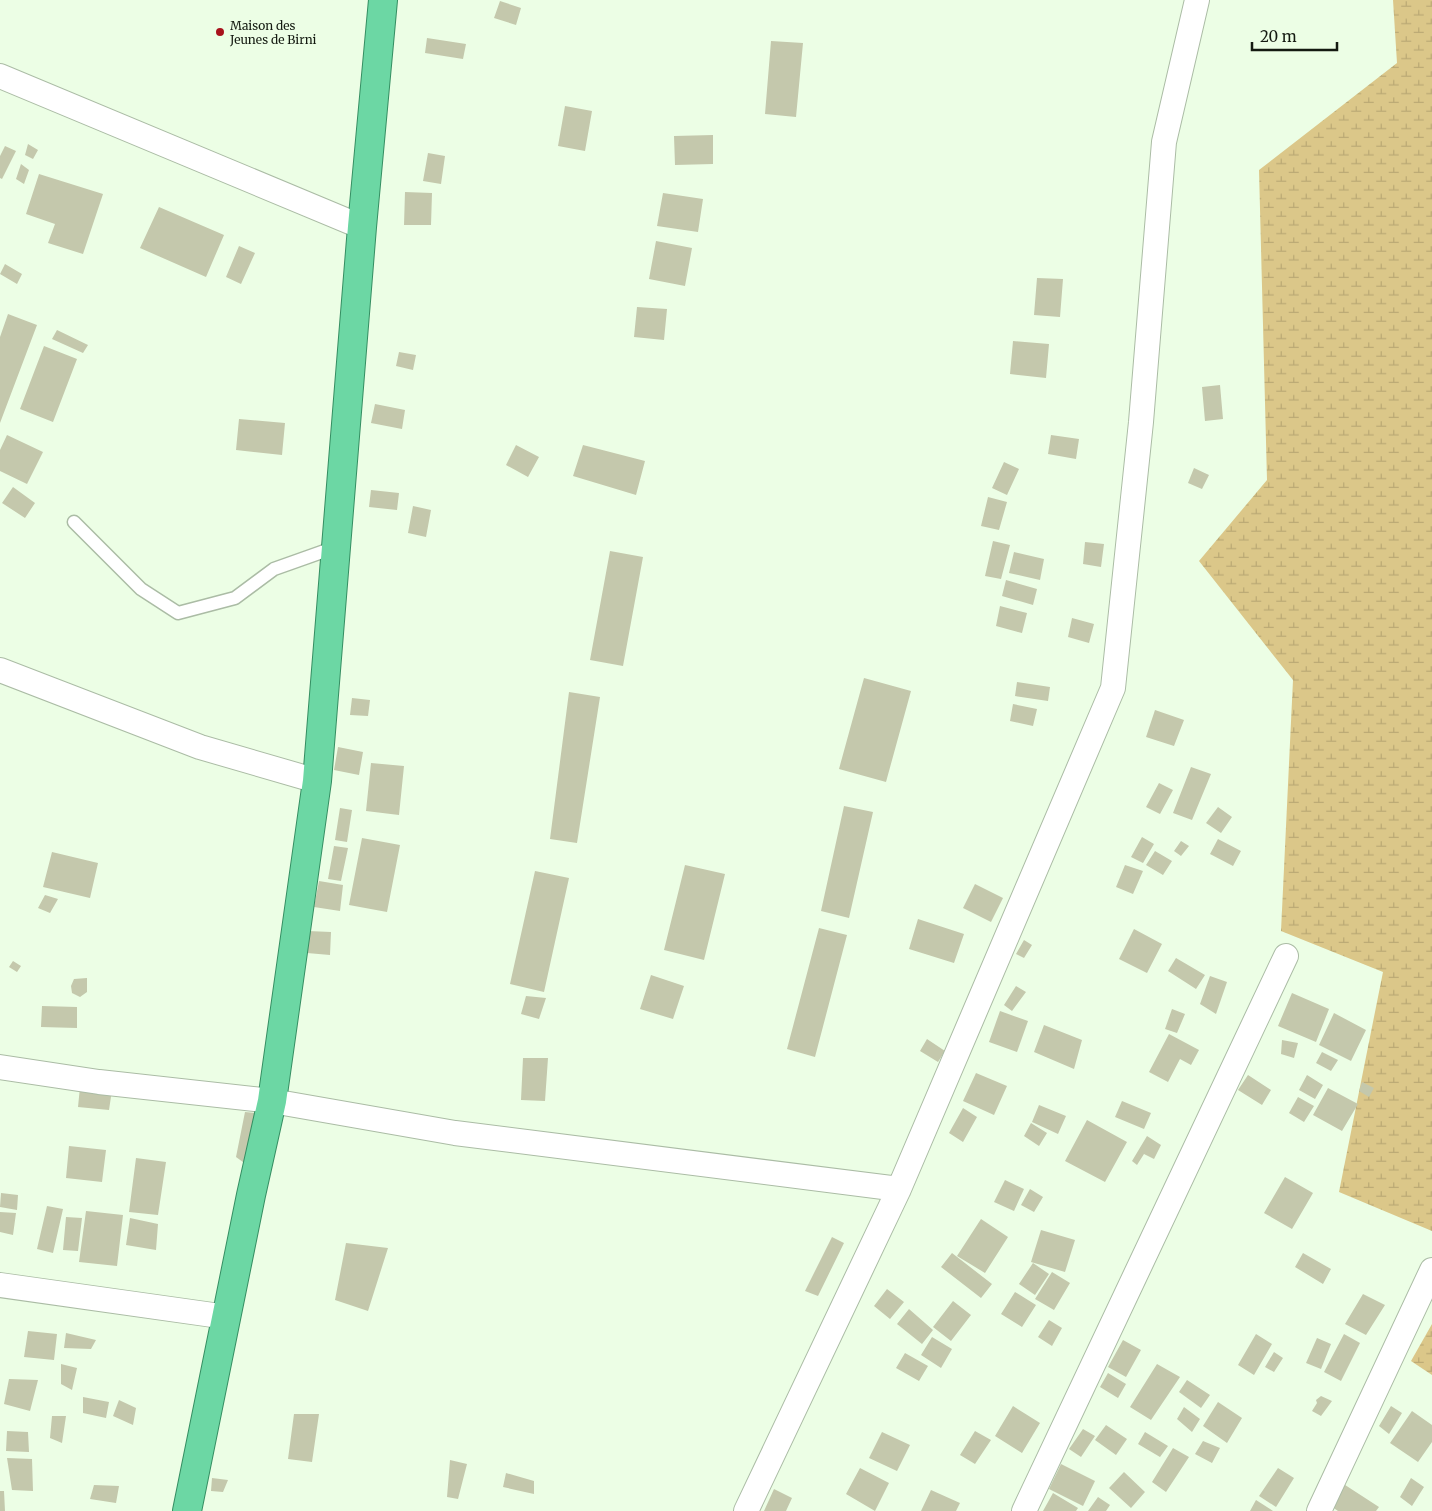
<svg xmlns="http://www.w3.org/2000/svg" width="1432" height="1511" font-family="Merriweather,serif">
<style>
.wetland{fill:url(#wetland-marsh)}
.building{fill:#c4c8ac}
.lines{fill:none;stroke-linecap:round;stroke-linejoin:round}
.service-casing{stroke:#abbca5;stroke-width:15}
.minor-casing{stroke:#abbca5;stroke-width:26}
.trunk-casing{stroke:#358e62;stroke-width:30}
.service{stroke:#fff;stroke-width:12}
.minor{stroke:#fff;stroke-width:24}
.trunk{stroke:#6cd7a4;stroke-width:28}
.poi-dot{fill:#a8121c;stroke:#ecfee5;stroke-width:2}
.labels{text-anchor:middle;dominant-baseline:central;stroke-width:5;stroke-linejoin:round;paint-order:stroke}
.poi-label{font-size:12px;fill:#141a11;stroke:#ecfee5;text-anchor:start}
</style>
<defs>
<pattern id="wetland-marsh" width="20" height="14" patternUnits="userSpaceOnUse" patternTransform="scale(1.25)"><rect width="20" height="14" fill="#dbc789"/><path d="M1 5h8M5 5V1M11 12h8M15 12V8" fill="none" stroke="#bbaa75"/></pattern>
</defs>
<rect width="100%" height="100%" fill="#ecfee5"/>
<path class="wetland" d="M 1393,0 L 1432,0 L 1432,1231 L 1339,1192 L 1383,972 L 1281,931 L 1293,680 L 1199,561 L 1267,480 L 1259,170 L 1397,63 Z
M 1432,1324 L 1432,1375 L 1411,1361 Z"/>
<path class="building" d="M 500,1 L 521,8 L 516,25 L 494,18 Z
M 427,38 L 466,44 L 463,59 L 425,53 Z
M 771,41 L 803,43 L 796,117 L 765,114 Z
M 565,106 L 592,111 L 585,151 L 558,146 Z
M 713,135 L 713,164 L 675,165 L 674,136 Z
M 28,144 L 38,150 L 33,159 L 25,155 Z
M 5,146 L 16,151 L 2,179 L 0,178 L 0,156 Z
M 428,153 L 445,156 L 441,184 L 423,181 Z
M 21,164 L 29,170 L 24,184 L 16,179 Z
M 39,174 L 103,194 L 83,254 L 48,243 L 55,224 L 26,214 Z
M 405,192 L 432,193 L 431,225 L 404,225 Z
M 663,193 L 703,199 L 698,232 L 657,226 Z
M 159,207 L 224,235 L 206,277 L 140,248 Z
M 656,241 L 692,248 L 685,286 L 649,279 Z
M 239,246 L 255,253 L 241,284 L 226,277 Z
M 5,264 L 22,274 L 17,284 L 0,274 Z
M 1037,278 L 1063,279 L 1060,317 L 1034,315 Z
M 637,307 L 667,309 L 664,340 L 634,337 Z
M 8,314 L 37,325 L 0,423 L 0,337 Z
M 57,330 L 88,345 L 83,353 L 52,339 Z
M 1013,341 L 1049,344 L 1046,378 L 1010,374 Z
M 44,346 L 77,359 L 53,422 L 20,409 Z
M 399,352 L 416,355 L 413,370 L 396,366 Z
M 1220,385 L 1223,419 L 1205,421 L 1202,387 Z
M 375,404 L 405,410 L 402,429 L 371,423 Z
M 239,419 L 285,423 L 282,455 L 236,450 Z
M 7,435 L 43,452 L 27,484 L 0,471 L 0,450 Z
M 1051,435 L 1079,439 L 1076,459 L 1048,454 Z
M 516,445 L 539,457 L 528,477 L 506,465 Z
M 583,445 L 645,461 L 636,495 L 573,476 Z
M 1004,462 L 1019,469 L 1007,495 L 992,488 Z
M 1194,468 L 1209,475 L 1202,489 L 1188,483 Z
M 13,487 L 35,503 L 25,518 L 2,503 Z
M 371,490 L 399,493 L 397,510 L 369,507 Z
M 988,497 L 1007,502 L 999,530 L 981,526 Z
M 413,506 L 431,510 L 426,537 L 408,533 Z
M 993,541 L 1010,545 L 1001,579 L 985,576 Z
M 1085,542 L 1104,544 L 1101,567 L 1083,564 Z
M 610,551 L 643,557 L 623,666 L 590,660 Z
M 1014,552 L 1044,559 L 1040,580 L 1009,573 Z
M 1006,580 L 1037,589 L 1033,605 L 1002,596 Z
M 1000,606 L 1027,613 L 1022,633 L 996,626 Z
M 1072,618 L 1094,624 L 1089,643 L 1068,637 Z
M 864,678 L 911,691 L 886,782 L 839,769 Z
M 1017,682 L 1050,687 L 1048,701 L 1015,696 Z
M 569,692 L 600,697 L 577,843 L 550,839 Z
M 352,698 L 370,700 L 368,716 L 350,715 Z
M 1013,704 L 1037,709 L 1033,726 L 1010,721 Z
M 1155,710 L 1184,720 L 1174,746 L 1146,737 Z
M 338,747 L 363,752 L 359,775 L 334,770 Z
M 371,763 L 404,766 L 399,815 L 366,811 Z
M 1191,767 L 1211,774 L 1192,820 L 1173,813 Z
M 1159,783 L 1173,790 L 1160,814 L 1146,807 Z
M 844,806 L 873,812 L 849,918 L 821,911 Z
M 1218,807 L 1232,817 L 1221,833 L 1206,823 Z
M 340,808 L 352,810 L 347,842 L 335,840 Z
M 1142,837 L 1154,844 L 1143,863 L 1131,857 Z
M 362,838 L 400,845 L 387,912 L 349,905 Z
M 1218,839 L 1241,851 L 1233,866 L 1210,854 Z
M 1181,841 L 1189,846 L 1181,856 L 1174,851 Z
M 334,846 L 348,848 L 341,881 L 328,879 Z
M 1155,851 L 1172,861 L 1163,875 L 1146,865 Z
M 52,852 L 98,863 L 90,898 L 43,887 Z
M 685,865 L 725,874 L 704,960 L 664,950 Z
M 1125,865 L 1143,871 L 1133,894 L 1116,887 Z
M 535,871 L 569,878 L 544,992 L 510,984 Z
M 319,881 L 343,885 L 340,911 L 314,907 Z
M 975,884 L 1003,898 L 991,922 L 963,908 Z
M 45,895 L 58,899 L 50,913 L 38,908 Z
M 918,919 L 964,934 L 954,963 L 909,949 Z
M 819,928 L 847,935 L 815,1057 L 787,1049 Z
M 1134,929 L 1162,944 L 1147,973 L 1119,959 Z
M 308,931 L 331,932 L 330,955 L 307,953 Z
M 1024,940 L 1032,945 L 1024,958 L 1016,954 Z
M 1176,958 L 1205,975 L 1196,989 L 1168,971 Z
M 13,961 L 21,966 L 17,972 L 9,967 Z
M 651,975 L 684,986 L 673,1019 L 640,1009 Z
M 1210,976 L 1227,982 L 1216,1014 L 1200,1004 Z
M 87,978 L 87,992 L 80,997 L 72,993 L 71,986 L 74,979 Z
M 1016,986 L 1026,992 L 1012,1011 L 1004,1005 Z
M 1292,993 L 1329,1009 L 1316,1042 L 1278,1026 Z
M 526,996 L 546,998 L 539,1019 L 521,1014 Z
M 42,1006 L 77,1007 L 77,1028 L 41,1027 Z
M 1172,1009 L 1185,1014 L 1177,1033 L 1165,1029 Z
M 1000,1011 L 1028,1021 L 1017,1052 L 989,1042 Z
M 1334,1013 L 1366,1030 L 1351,1061 L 1319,1045 Z
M 1044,1025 L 1082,1040 L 1074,1069 L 1034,1052 Z
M 1169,1034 L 1199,1050 L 1191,1065 L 1180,1059 L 1168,1082 L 1149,1072 Z
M 927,1039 L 945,1051 L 938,1062 L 920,1051 Z
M 1282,1040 L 1298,1043 L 1294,1058 L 1281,1054 Z
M 1322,1052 L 1338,1060 L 1331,1071 L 1316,1063 Z
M 523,1058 L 548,1058 L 545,1101 L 521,1100 Z
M 976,1073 L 1007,1086 L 994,1115 L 963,1101 Z
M 1248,1075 L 1271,1090 L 1262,1105 L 1238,1090 Z
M 1307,1075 L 1323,1085 L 1315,1099 L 1299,1090 Z
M 1362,1082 L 1374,1088 L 1369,1097 L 1359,1091 Z
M 80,1087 L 112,1090 L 109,1110 L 78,1107 Z
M 1328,1088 L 1358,1104 L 1342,1131 L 1313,1115 Z
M 1298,1097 L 1314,1106 L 1304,1122 L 1289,1113 Z
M 1122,1101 L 1151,1113 L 1144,1129 L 1115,1117 Z
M 1039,1105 L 1066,1116 L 1058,1134 L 1032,1122 Z
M 963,1108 L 977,1117 L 963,1142 L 949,1133 Z
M 245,1112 L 257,1113 L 247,1165 L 236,1157 Z
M 1087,1120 L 1127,1142 L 1105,1182 L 1065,1161 Z
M 1031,1123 L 1047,1133 L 1039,1146 L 1024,1136 Z
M 1147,1136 L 1161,1145 L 1154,1159 L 1144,1154 L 1137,1165 L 1132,1161 Z
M 69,1146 L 106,1150 L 102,1182 L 66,1178 Z
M 136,1158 L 166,1162 L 158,1215 L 129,1212 Z
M 1285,1177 L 1313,1193 L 1292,1229 L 1264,1213 Z
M 1005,1180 L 1024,1189 L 1014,1211 L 994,1202 Z
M 1030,1189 L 1043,1197 L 1034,1212 L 1021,1205 Z
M 1,1193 L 18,1195 L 17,1210 L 0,1207 Z
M 47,1206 L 63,1209 L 53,1253 L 37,1249 Z
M 86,1211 L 123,1215 L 117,1266 L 79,1262 Z
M 0,1212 L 16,1213 L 13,1235 L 0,1232 Z
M 66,1217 L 82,1218 L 78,1251 L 63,1250 Z
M 130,1218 L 158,1224 L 156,1250 L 126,1245 Z
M 981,1219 L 1008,1237 L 985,1273 L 957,1256 Z
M 1041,1230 L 1075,1240 L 1065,1272 L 1031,1262 Z
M 832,1237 L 844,1243 L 818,1296 L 805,1291 Z
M 346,1243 L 388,1248 L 368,1311 L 335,1300 Z
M 952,1253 L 992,1284 L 981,1298 L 941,1267 Z
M 1303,1253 L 1331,1269 L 1323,1284 L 1295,1267 Z
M 1033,1263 L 1049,1274 L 1035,1295 L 1019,1284 Z
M 1052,1272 L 1070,1283 L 1054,1310 L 1035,1299 Z
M 887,1289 L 904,1302 L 890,1319 L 874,1306 Z
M 1015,1292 L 1036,1305 L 1022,1327 L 1001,1314 Z
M 1363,1294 L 1385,1305 L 1366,1335 L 1345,1324 Z
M 953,1301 L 971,1315 L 951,1341 L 933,1327 Z
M 909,1309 L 933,1330 L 922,1344 L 897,1324 Z
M 1049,1320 L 1062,1328 L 1052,1346 L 1038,1337 Z
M 28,1331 L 57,1334 L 54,1360 L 24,1357 Z
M 66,1333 L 96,1340 L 91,1349 L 64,1348 Z
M 1256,1334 L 1272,1344 L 1254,1375 L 1238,1365 Z
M 1344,1334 L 1360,1343 L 1341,1381 L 1324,1372 Z
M 932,1337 L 952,1349 L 941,1368 L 921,1355 Z
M 1317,1338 L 1331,1344 L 1321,1369 L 1306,1363 Z
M 1123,1340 L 1141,1350 L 1126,1377 L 1108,1367 Z
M 1274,1352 L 1283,1358 L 1274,1372 L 1265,1367 Z
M 905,1353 L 928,1366 L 919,1381 L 896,1368 Z
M 61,1364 L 77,1368 L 72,1390 L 61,1384 Z
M 1157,1364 L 1180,1377 L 1151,1420 L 1130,1407 Z
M 1108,1373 L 1126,1384 L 1118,1398 L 1100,1387 Z
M 9,1379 L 38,1380 L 30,1411 L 4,1404 Z
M 1187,1380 L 1210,1395 L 1201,1408 L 1179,1392 Z
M 1321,1396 L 1332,1401 L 1321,1416 L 1312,1411 L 1317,1403 L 1316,1400 Z
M 83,1397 L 109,1402 L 106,1418 L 83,1413 Z
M 119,1400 L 136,1408 L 133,1425 L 113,1416 Z
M 1218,1402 L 1242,1418 L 1227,1443 L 1203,1426 Z
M 1013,1406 L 1040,1423 L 1022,1453 L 995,1436 Z
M 1391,1406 L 1402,1413 L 1389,1434 L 1379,1426 Z
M 1184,1407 L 1200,1419 L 1192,1432 L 1177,1419 Z
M 1412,1411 L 1432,1425 L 1432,1442 L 1418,1462 L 1390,1443 Z
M 294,1414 L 319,1414 L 312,1462 L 288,1459 Z
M 52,1416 L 66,1416 L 62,1443 L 50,1438 Z
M 1106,1425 L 1127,1439 L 1116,1455 L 1095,1440 Z
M 1083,1429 L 1095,1436 L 1081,1457 L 1069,1449 Z
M 7,1431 L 28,1432 L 29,1452 L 6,1451 Z
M 975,1431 L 991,1440 L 975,1464 L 960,1455 Z
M 882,1432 L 910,1445 L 897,1471 L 869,1458 Z
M 1145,1432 L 1168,1446 L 1160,1457 L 1138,1444 Z
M 1203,1441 L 1220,1448 L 1212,1463 L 1195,1454 Z
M 1173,1448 L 1189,1457 L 1166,1492 L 1152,1482 Z
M 7,1458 L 32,1459 L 33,1491 L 12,1490 Z
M 450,1460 L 467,1464 L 458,1499 L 447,1497 Z
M 1061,1464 L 1095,1481 L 1083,1506 L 1049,1489 Z
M 860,1468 L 889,1483 L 875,1511 L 846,1494 Z
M 1278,1468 L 1294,1478 L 1276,1507 L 1259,1496 Z
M 1124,1472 L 1145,1492 L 1131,1508 L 1109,1488 Z
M 506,1473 L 534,1481 L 534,1494 L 503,1487 Z
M 212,1478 L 228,1480 L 223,1492 L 211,1491 Z
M 1411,1478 L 1424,1487 L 1412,1506 L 1400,1497 Z
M 1342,1483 L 1379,1507 L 1376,1511 L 1338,1511 L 1328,1504 Z
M 94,1485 L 119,1486 L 116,1503 L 90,1499 Z
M 774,1489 L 792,1498 L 786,1511 L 764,1511 Z
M 931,1490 L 960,1503 L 956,1511 L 921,1511 Z
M 0,1491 L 4,1491 L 5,1511 L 0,1511 Z
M 1053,1493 L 1078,1508 L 1076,1511 L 1043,1511 Z
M 1098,1497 L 1110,1505 L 1106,1511 L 1088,1511 Z
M 1256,1500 L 1273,1511 L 1250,1511 Z"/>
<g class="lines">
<g class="service-casing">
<path id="service" d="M 74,522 L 141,589 L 178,613 L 235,598 L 274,569 L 336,547"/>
</g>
<g class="minor-casing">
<path id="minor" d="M 0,76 L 362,227
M 0,670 L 200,747 L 317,781
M 0,1067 L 99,1082 L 272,1101 L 455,1133 L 899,1189
M 0,1285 L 227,1317
M 746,1511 L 899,1189 L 1113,688 L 1141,422 L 1164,142 L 1197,0
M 1024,1511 L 1286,956
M 1319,1511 L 1432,1270"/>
</g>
<g class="trunk-casing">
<path id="trunk" d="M 187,1511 L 251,1195 L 272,1101 L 317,781 L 362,227 L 383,0"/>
</g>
<use href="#service" class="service"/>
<use href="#minor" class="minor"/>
<use href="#trunk" class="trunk"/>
</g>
<circle class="poi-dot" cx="220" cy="32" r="5"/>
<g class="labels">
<g class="poi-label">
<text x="230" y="25">Maison des<tspan x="230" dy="14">Jeunes de Birni</tspan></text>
</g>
</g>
<path d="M1252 42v8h85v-8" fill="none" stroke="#141a11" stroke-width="2.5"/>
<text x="1260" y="42" font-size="15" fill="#141a11" stroke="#ecfee5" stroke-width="4" paint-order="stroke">20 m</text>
</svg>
